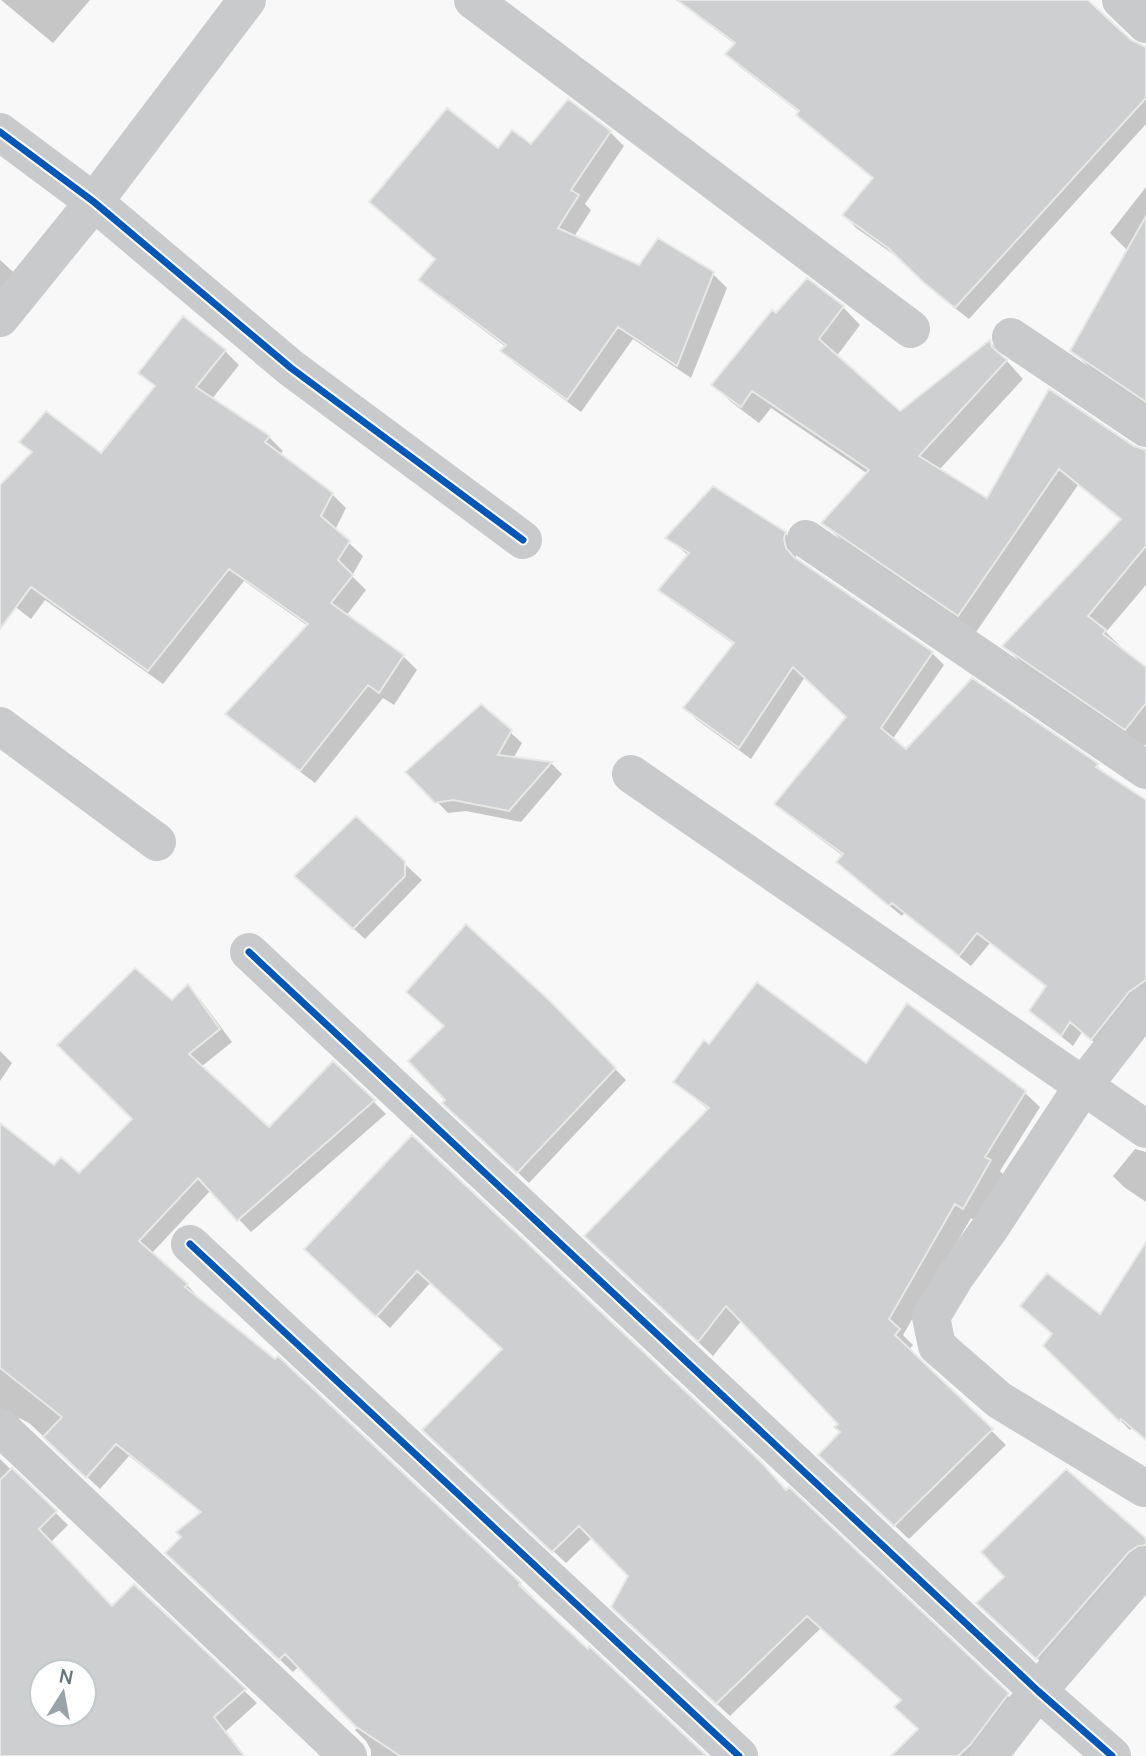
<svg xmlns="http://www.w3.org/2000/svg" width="1146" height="1756" font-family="Manrope,sans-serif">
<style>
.shadow{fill:#0003;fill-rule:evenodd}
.building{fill:#cdcfd0;stroke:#e8e8e7;stroke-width:2;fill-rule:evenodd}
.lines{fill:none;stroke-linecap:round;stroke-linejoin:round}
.street{stroke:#c9cacb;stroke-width:38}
.cycleway-casing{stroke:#fff;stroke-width:11}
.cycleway{stroke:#0057b8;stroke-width:7}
</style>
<rect width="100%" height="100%" fill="#f8f8f8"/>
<path class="shadow" d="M 1,0 L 90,0 L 53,43 Z
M 676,0 L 1082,0 L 1130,41 L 1140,47 L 1146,47 L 1146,124 L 969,319 L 938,295 L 903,261 L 856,228 L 844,215 L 875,179 L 811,128 L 798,115 L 800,113 L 740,67 L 728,54 L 736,45 Z
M 610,132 L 624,146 L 585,204 L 591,210 L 574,237 L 640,267 L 713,274 L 727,288 L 691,378 L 633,339 L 581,412 L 516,364 L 502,351 L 506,347 L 434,293 L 420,280 L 436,260 L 371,202 L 498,151 Z
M 1146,187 L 1146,406 L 1090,368 L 1072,350 L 1128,251 L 1110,233 Z
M 0,260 L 32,289 L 0,335 Z
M 843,307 L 860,325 L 836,357 L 900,414 L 990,342 L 1023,379 L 939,470 L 988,501 L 1049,391 L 1134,448 L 1146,451 L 1146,585 L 1106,632 L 1123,649 L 1122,650 L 1146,669 L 1146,744 L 1144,746 L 1022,664 L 1005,646 L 1122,521 L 1078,485 L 976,632 L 842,541 L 824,523 L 868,474 L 771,408 L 759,423 L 731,402 L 713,384 L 776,315 Z
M 225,351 L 239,365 L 212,399 L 269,437 L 283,451 L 279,455 L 332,494 L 346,508 L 335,530 L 363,556 L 352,576 L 366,590 L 346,616 L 403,656 L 417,670 L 394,705 L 383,698 L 315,783 L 242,728 L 228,714 L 308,626 L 244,581 L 163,684 L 45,600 L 31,619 L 0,595 L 0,489 L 33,453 L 21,442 L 102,455 L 156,388 L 141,373 Z
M 785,533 L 797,545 L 795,551 L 797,562 L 932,653 L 944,665 L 892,740 L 907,751 L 1097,766 L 1110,778 L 1146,802 L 1146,1000 L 1104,1050 L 1082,1032 L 1073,1046 L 1043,1022 L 1031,1010 L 1047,988 L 990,943 L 971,966 L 904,913 L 902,916 L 850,874 L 838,862 L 843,856 L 788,815 L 776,804 L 848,717 L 805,677 L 751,759 L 697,720 L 685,708 L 735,645 L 672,601 L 661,590 L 689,556 L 668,538 Z
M 481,706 L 522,743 L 513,759 L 552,764 L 562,774 L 521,822 L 466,811 L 448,813 L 408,772 Z
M 356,819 L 422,880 L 365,939 L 308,887 Z
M 188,986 L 200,999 L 232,1042 L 201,1067 L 269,1129 L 373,1101 L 386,1114 L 251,1232 L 211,1190 L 151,1254 L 187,1285 L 199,1298 L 198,1300 L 520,1584 L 533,1597 L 531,1598 L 704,1756 L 371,1756 L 371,1750 L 366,1741 L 355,1730 L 358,1727 L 299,1666 L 293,1672 L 180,1566 L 202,1513 L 129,1456 L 100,1489 L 29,1423 L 19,1418 L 8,1418 L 0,1423 L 0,1125 L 54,1168 L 79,1175 L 135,1119 L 172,1003 Z
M 549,1002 L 626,1080 L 529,1183 L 456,1114 L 448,1100 L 445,1026 Z
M 907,1005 L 1025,1093 L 1040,1107 L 1000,1171 L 1005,1176 L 978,1222 L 971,1218 L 903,1335 L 913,1345 L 909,1350 L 1006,1445 L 909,1539 L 835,1470 L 842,1432 L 841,1424 L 742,1320 L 713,1356 L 601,1251 L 710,1111 L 675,1082 L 709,1046 L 866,1065 Z
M 0,1051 L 12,1063 L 0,1081 Z
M 412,1137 L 787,1492 L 1020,1707 L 983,1756 L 894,1756 L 920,1729 L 903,1701 L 821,1628 L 730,1716 L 626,1620 L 631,1576 L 593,1537 L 566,1563 L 437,1443 L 504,1350 L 431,1282 L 390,1328 L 319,1262 Z
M 1135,1149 L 1146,1152 L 1146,1202 L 1124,1187 L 1113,1176 Z
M 1146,1245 L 1146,1440 L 1132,1428 L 1130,1430 L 1045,1346 L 1101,1317 Z
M 0,1459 L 68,1525 L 50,1543 L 112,1608 L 134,1586 L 257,1703 L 226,1731 L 245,1756 L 0,1756 ZM 42,1672 L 84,1672 L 84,1714 L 42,1714 Z
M 1146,1540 L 1146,1567 L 1054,1674 L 995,1620 Z"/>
<path class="building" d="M 677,0 L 1088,0 L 1131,40 L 1146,47 L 1146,98 L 955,308 L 923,282 L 888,248 L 842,215 L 873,178 L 796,115 L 799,111 L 725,54 L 735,43 Z
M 568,99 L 611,131 L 571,190 L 579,195 L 558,228 L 639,265 L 658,238 L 714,272 L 677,366 L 618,327 L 567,400 L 500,351 L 506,345 L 418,280 L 435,259 L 369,202 L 447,108 L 498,148 L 512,130 L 531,144 Z
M 1146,216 L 1146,402 L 1070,351 Z
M 807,278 L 844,306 L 819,339 L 900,411 L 990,340 L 992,347 L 1007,360 L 919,456 L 987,498 L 1049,389 L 1134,446 L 1146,450 L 1146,546 L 1088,616 L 1106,630 L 1103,634 L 1146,667 L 1146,703 L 1125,730 L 1002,646 L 1121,519 L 1059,469 L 958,616 L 821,523 L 869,470 L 752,391 L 741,407 L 711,385 L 772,310 L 776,313 Z
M 183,316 L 226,350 L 196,387 L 270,436 L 265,442 L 333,493 L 321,516 L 350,541 L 338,560 L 353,575 L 331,603 L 404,655 L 379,693 L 368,685 L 300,771 L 225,714 L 308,624 L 229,569 L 148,671 L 31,587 L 0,629 L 0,485 L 32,452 L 19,442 L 46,411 L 101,453 L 155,386 L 138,373 Z
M 713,486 L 786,532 L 784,538 L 786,548 L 794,557 L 933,652 L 881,728 L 906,749 L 972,678 L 1099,764 L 1096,767 L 1146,800 L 1146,980 L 1129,992 L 1091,1040 L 1070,1022 L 1061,1036 L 1029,1011 L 1046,986 L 977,933 L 959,956 L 892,903 L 889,906 L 836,862 L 843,854 L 774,804 L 846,717 L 793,667 L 739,748 L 683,708 L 734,643 L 658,590 L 689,553 L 665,538 Z
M 481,704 L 512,730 L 498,755 L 552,762 L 509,811 L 453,800 L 435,803 L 405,772 Z
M 356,816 L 405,861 L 405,876 L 353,929 L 294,876 Z
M 466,924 L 550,1001 L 616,1068 L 517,1173 L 442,1103 L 445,1100 L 408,1061 L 444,1026 L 406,992 Z
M 135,968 L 172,1000 L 188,984 L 220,1029 L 189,1054 L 269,1127 L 333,1061 L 375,1100 L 237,1221 L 198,1178 L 139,1241 L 188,1284 L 185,1287 L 275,1359 L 278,1356 L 521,1583 L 519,1585 L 588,1649 L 589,1646 L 707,1756 L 400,1756 L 355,1726 L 285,1654 L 279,1660 L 165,1553 L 181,1537 L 176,1532 L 201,1512 L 116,1444 L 86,1478 L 43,1437 L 62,1417 L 0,1368 L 0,1123 L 54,1165 L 61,1157 L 79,1173 L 132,1119 L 57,1045 Z
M 757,982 L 866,1063 L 907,1003 L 1026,1091 L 985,1157 L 991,1160 L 963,1209 L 955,1204 L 889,1319 L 900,1329 L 895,1335 L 993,1429 L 894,1526 L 818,1455 L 840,1432 L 834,1427 L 838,1424 L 726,1306 L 698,1342 L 584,1236 L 709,1108 L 673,1082 L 704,1040 L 709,1044 Z
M 412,1135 L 760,1461 L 786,1490 L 789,1487 L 1009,1693 L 970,1745 L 958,1756 L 891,1756 L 918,1729 L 894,1707 L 901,1700 L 807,1616 L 716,1704 L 611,1607 L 628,1576 L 579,1526 L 552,1552 L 422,1430 L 502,1349 L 417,1271 L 376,1317 L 304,1249 Z
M 1146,1242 L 1146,1440 L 1121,1419 L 1119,1421 L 1043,1346 L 1052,1334 L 1020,1306 L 1047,1273 L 1100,1314 Z
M 12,1468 L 57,1511 L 39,1529 L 112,1606 L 134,1584 L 246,1689 L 214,1717 L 244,1756 L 0,1756 L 0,1480 ZM 42,1672 L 84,1672 L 84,1714 L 42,1714 Z
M 1066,1469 L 1146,1538 L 1146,1545 L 1138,1546 L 1129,1552 L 1036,1659 L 976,1603 L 1004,1577 L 981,1552 Z"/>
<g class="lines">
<path class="street" d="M 473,0 L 911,329
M 1121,0 L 1146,24
M 0,132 L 94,202 L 291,368 L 523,540
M 0,318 L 94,202 L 247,0
M 1011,337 L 1146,428
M 806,539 L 1146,770
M 0,726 L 157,842
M 631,774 L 1146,1129
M 249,952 L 1038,1691 L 1112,1756
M 190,1244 L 739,1756
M 0,1427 L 348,1756
M 1144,1488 L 999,1400 L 937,1346 L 931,1317 L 955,1277 L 990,1228 L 1083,1086 L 1146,1005
M 988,1756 L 1038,1691 L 1146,1566"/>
<g class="cycleway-casing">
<path id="cycleway" d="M 0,132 L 94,202 L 291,368 L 523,540
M 249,952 L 1038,1691 L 1112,1756
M 190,1244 L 739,1756"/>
</g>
<use href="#cycleway" class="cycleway"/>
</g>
<g transform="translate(63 1693) rotate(11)"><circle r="33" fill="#ffffff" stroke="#c2c9cb" stroke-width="2"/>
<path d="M0-5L12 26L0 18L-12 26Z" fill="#99a4a9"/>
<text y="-10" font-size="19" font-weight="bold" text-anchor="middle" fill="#66777e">N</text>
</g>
</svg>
